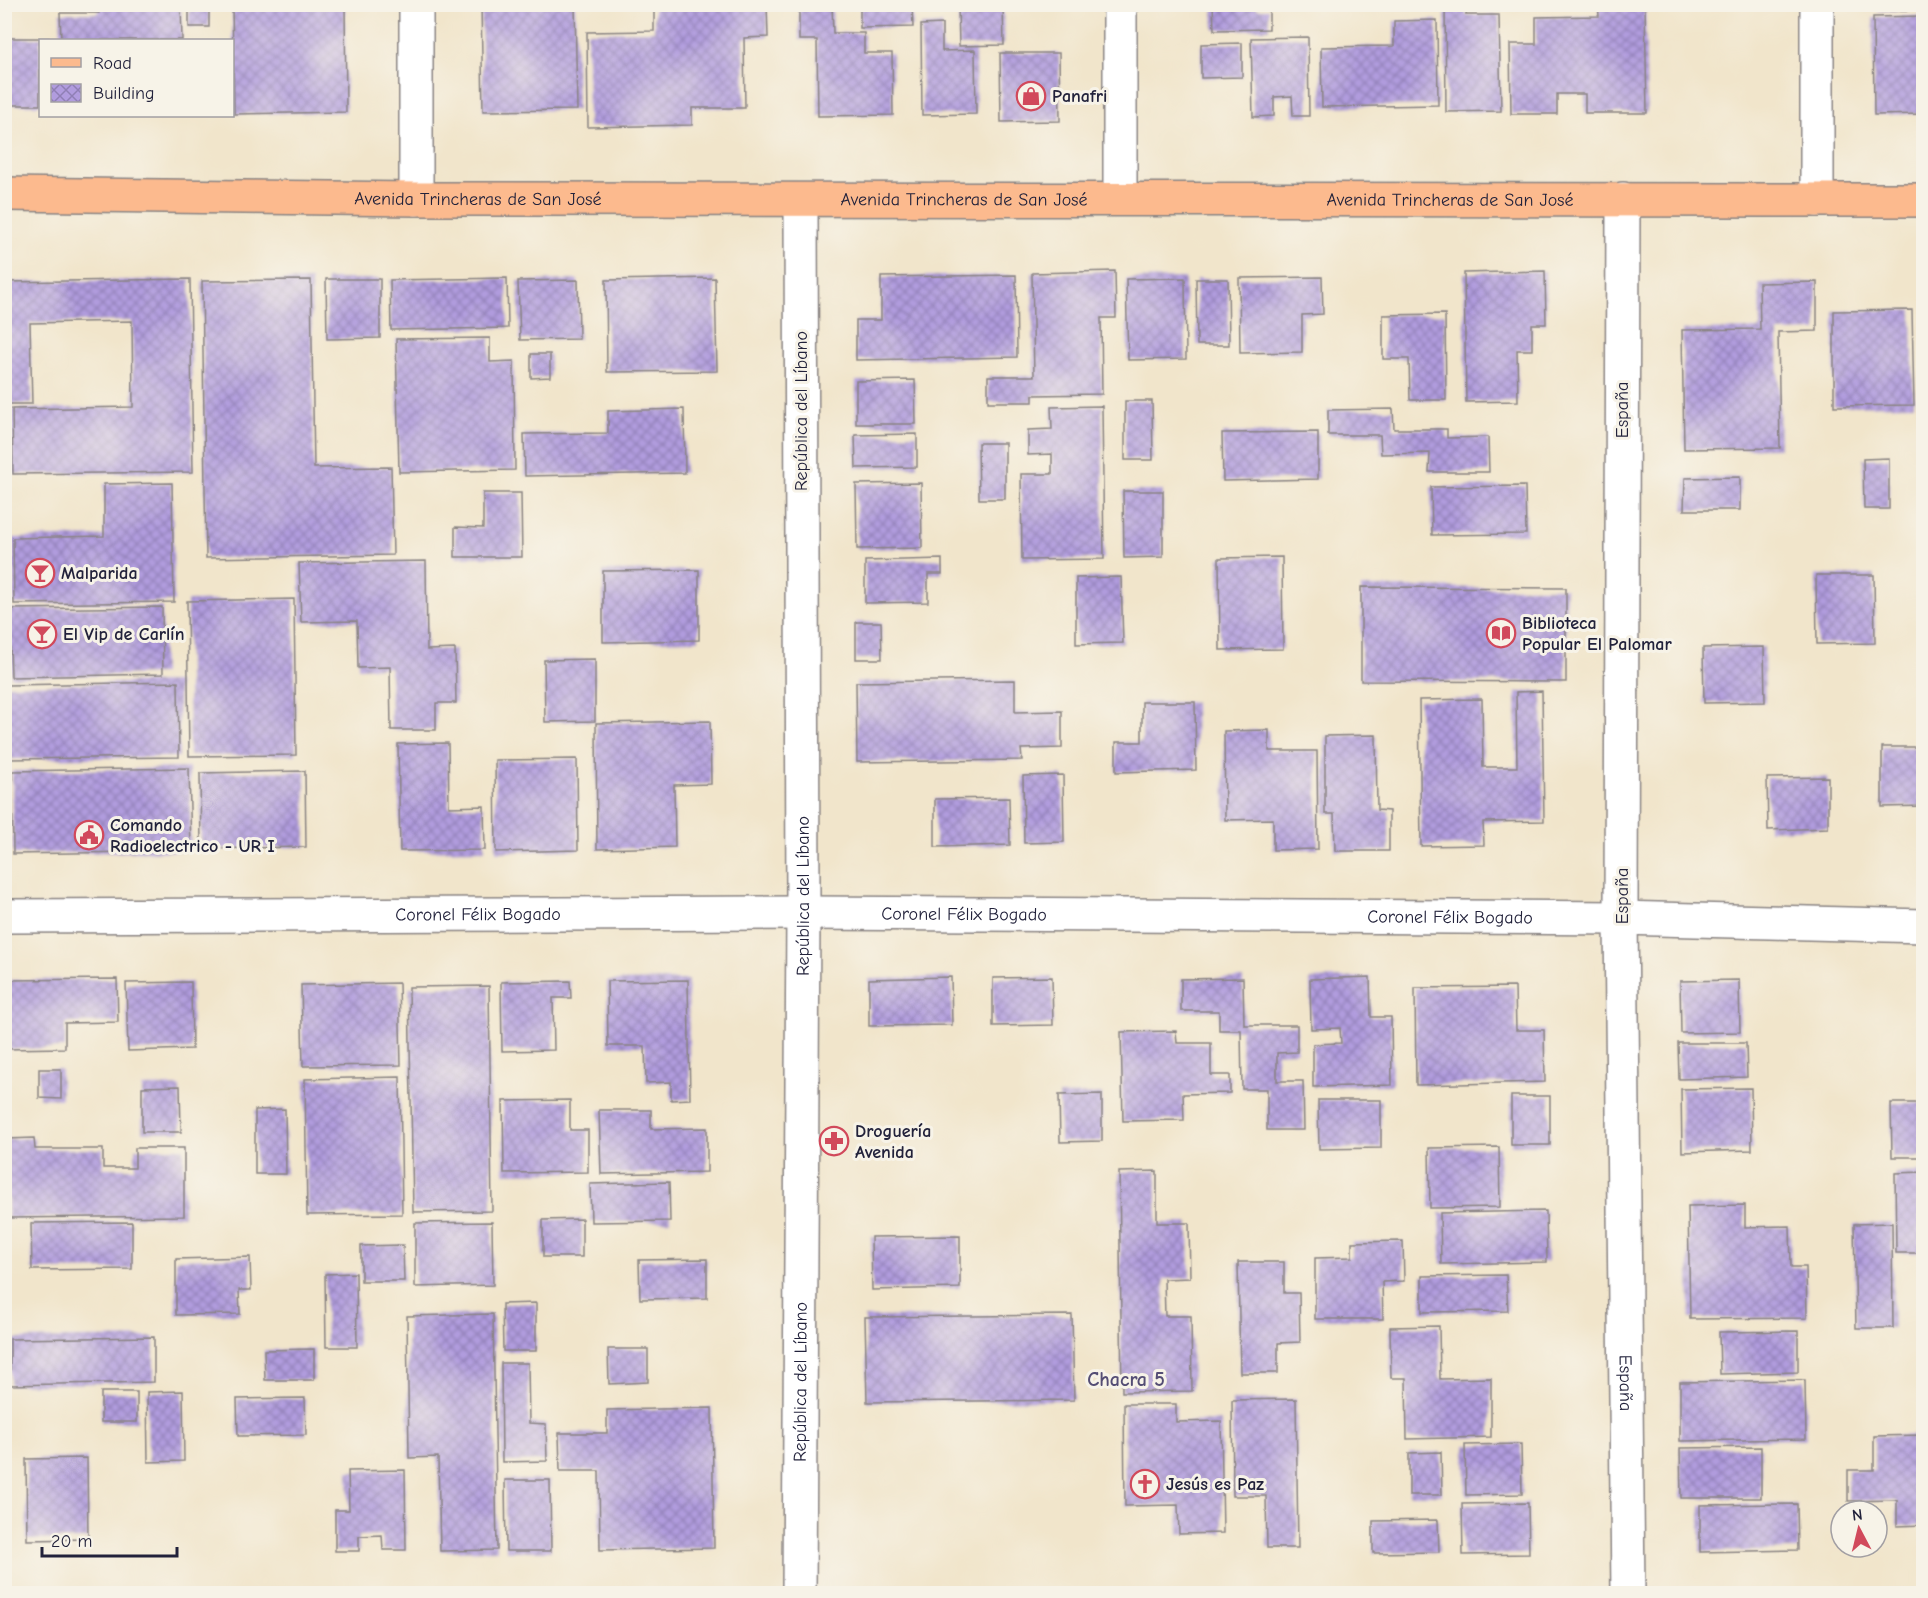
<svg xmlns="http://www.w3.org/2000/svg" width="1928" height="1598" font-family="'Comic Neue',sans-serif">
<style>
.building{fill:url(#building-cross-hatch)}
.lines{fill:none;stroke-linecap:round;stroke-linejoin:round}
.minor-casing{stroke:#8a8483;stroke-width:36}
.major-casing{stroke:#8a8483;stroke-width:36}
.minor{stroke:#fff;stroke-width:33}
.major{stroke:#fcba8e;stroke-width:33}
.labels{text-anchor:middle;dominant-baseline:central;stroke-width:6;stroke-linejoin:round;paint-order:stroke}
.poi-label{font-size:18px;font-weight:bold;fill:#22223b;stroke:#f7f3e8;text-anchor:start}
.street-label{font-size:18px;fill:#22223b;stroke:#f7f3e8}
.neighbourhood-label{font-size:20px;font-weight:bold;fill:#544d74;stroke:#f7f3e8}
</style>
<defs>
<pattern id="building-cross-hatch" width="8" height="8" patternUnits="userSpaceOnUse" patternTransform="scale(1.5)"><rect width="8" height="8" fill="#b19cde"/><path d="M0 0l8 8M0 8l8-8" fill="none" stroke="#907fb5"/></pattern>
</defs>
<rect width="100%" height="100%" fill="#f7f3e8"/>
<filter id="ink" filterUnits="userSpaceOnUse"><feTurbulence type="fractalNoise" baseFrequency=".0167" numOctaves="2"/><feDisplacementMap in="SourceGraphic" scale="12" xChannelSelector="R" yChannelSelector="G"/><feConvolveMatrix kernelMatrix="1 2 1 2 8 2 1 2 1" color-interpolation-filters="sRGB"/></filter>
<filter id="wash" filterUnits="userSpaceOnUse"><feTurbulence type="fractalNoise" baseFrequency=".008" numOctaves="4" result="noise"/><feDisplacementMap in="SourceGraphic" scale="24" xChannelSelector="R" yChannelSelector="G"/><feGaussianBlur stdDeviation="1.35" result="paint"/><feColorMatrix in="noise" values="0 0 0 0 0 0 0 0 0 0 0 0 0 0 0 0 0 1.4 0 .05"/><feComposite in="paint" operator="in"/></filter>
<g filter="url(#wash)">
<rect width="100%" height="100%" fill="#f1e5cb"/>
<g id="blocks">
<path class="building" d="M 189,4 L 209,4 L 209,27 L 189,27 Z
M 232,4 L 345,4 L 346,112 L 234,114 Z
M 481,4 L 575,4 L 577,110 L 483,111 Z
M 767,4 L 768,37 L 744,38 L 745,108 L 692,108 L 692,125 L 588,127 L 587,32 L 654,31 L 654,6 Z
M 799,4 L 832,4 L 833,33 L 864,33 L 864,53 L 892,53 L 893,115 L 818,116 L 817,40 L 799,40 Z
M 860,4 L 912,4 L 913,27 L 860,28 Z
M 1213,4 L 1255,4 L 1256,9 L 1269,9 L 1269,29 L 1214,30 Z
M 1445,4 L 1466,4 L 1466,15 L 1499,15 L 1501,111 L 1446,112 Z
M 1598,4 L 1645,4 L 1647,113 L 1585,113 L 1585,94 L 1557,94 L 1557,114 L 1511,114 L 1510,44 L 1536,44 L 1536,17 L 1599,16 Z
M 1876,4 L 1924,4 L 1924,10 L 1876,11 Z
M 98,5 L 181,5 L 182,40 L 61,40 L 60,13 L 99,13 Z
M 958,6 L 1003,6 L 1004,45 L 959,46 Z
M 1924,16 L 1924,114 L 1874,115 L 1873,17 Z
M 1437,20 L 1438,105 L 1322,107 L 1321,47 L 1394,46 L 1394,21 Z
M 942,24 L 942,51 L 975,50 L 976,114 L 922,115 L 921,25 Z
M 1308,37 L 1309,116 L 1293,116 L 1292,96 L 1274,97 L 1274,116 L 1253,117 L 1251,38 Z
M 4,38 L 49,38 L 49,40 L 40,40 L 40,105 L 5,105 Z
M 1242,43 L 1242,77 L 1201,78 L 1201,44 Z
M 1000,53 L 1059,53 L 1060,121 L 1001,122 Z
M 1115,271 L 1116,318 L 1101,318 L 1102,394 L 1033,395 L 1033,402 L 988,402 L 988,376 L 1034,376 L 1032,273 Z
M 1545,271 L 1546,324 L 1532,324 L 1532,350 L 1517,350 L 1518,401 L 1466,402 L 1464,273 Z
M 1016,275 L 1017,357 L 856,360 L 856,320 L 881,320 L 881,277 Z
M 1322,277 L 1323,314 L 1302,315 L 1302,352 L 1240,353 L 1239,278 Z
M 507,278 L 508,328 L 391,330 L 390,280 Z
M 715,278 L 717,371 L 607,372 L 606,280 Z
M 1185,278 L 1186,359 L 1128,360 L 1126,279 Z
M 190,279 L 193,472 L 13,474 L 12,409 L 133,407 L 132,321 L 30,323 L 32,404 L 7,404 L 6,282 Z
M 326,279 L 380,279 L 380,338 L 327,339 Z
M 1196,279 L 1228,279 L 1229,345 L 1197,345 Z
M 311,280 L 314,468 L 391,467 L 393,555 L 206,558 L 202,281 Z
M 578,280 L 579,339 L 520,340 L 518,281 Z
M 1817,282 L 1817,331 L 1778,332 L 1780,448 L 1684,449 L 1682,330 L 1760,329 L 1759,283 Z
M 1912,310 L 1914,405 L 1834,406 L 1834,311 Z
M 1445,314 L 1446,400 L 1410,400 L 1409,359 L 1383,359 L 1383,315 Z
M 490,338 L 490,362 L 514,361 L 515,470 L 399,472 L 396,339 Z
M 531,354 L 550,354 L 550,377 L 531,378 Z
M 915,380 L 916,424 L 856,424 L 856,381 Z
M 1125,401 L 1152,401 L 1153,460 L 1125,460 Z
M 1102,406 L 1104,559 L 1022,560 L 1021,474 L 1052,474 L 1052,454 L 1028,455 L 1028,430 L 1052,429 L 1051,407 Z
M 684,409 L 685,473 L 525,476 L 524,434 L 608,433 L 608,411 Z
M 1393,409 L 1394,429 L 1447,429 L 1447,438 L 1488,437 L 1489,472 L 1429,472 L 1430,453 L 1381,454 L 1380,435 L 1328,435 L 1328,410 Z
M 1318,432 L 1318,479 L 1223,481 L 1222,433 Z
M 917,434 L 917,467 L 856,468 L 855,435 Z
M 978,443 L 1005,443 L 1005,499 L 979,499 Z
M 1889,458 L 1889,509 L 1864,509 L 1863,459 Z
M 1740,477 L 1740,510 L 1684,510 L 1685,478 Z
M 172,483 L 174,602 L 14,604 L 13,538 L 104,536 L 104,484 Z
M 921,483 L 922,548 L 857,549 L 856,484 Z
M 1525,486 L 1526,534 L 1432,535 L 1431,487 Z
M 1123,491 L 1163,491 L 1163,557 L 1124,558 Z
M 483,493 L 521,493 L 522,557 L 455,557 L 455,527 L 483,528 Z
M 1282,557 L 1283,649 L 1220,650 L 1219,558 Z
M 942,559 L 942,574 L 928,574 L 928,602 L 865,603 L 865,561 Z
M 426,561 L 427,650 L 455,649 L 456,703 L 436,703 L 436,730 L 391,730 L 390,667 L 358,668 L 357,621 L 301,622 L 299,563 Z
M 699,570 L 699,640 L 603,642 L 603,571 Z
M 1816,575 L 1874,575 L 1875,643 L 1817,644 Z
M 1121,577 L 1123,643 L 1076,644 L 1076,578 Z
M 1361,587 L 1566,588 L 1566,682 L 1361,681 Z
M 294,599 L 296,755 L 189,756 L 187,601 Z
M 162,607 L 163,674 L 11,677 L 9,609 Z
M 856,622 L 881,622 L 882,659 L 856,659 Z
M 1764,647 L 1765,702 L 1704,703 L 1703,648 Z
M 595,659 L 595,721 L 545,722 L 544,660 Z
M 1015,680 L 1015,712 L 1062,711 L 1062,748 L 1021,749 L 1022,760 L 857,762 L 856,682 Z
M 178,682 L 179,757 L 8,759 L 7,685 Z
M 1542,691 L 1544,821 L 1483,822 L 1484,845 L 1421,846 L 1419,700 L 1482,699 L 1483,767 L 1517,767 L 1516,692 Z
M 1142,702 L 1195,702 L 1196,770 L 1116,772 L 1116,742 L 1142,742 Z
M 710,721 L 711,784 L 674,785 L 675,847 L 597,849 L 596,723 Z
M 1269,730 L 1269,751 L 1317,751 L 1318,849 L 1273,850 L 1273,819 L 1225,820 L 1224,731 Z
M 1376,735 L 1377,810 L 1389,811 L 1389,851 L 1335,851 L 1334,814 L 1325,814 L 1325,736 Z
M 448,743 L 449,807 L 484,806 L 485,850 L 400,851 L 398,744 Z
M 1882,747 L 1924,747 L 1924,806 L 1882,807 Z
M 577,759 L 578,850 L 496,852 L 495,760 Z
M 189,768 L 191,851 L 13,854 L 12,771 Z
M 305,771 L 306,847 L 201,849 L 200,773 Z
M 1063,775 L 1064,842 L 1024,843 L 1023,776 Z
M 1828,777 L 1828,828 L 1768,830 L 1767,778 Z
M 1009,798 L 1010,845 L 935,847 L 935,799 Z
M 951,977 L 952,1025 L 869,1026 L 869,979 Z
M 1052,977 L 1053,1025 L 993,1026 L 993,978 Z
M 1370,977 L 1371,1017 L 1391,1017 L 1392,1085 L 1313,1087 L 1313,1044 L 1341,1043 L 1340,1028 L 1311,1029 L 1310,979 Z
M 1243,978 L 1244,1025 L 1297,1025 L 1297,1052 L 1277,1053 L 1277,1081 L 1303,1081 L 1304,1130 L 1267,1130 L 1267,1089 L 1242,1089 L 1241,1030 L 1219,1030 L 1219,1011 L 1181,1011 L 1181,979 Z
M 117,979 L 118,1022 L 65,1023 L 65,1048 L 6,1049 L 5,980 Z
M 688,980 L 690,1099 L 671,1100 L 671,1082 L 646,1083 L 645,1046 L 608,1046 L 607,981 Z
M 1739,980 L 1740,1032 L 1681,1033 L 1680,981 Z
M 570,981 L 571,998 L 553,998 L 554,1050 L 502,1051 L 501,982 Z
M 191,982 L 192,1049 L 128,1051 L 126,983 Z
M 399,983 L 401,1065 L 303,1066 L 301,985 Z
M 489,986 L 492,1211 L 413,1212 L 409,987 Z
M 1515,987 L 1516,1030 L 1544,1030 L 1545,1082 L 1416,1085 L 1415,988 Z
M 1176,1031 L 1177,1043 L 1211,1043 L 1211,1075 L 1230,1075 L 1230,1093 L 1183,1094 L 1184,1120 L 1123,1121 L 1121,1032 Z
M 1678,1043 L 1746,1043 L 1747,1077 L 1679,1079 Z
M 39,1069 L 61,1069 L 61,1099 L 39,1098 Z
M 400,1077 L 402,1214 L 307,1215 L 305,1079 Z
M 180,1086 L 181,1132 L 142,1132 L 142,1087 Z
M 1751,1088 L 1752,1150 L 1682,1152 L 1681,1089 Z
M 1102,1094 L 1102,1141 L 1060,1142 L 1059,1095 Z
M 1511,1096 L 1550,1096 L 1550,1145 L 1511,1145 Z
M 570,1100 L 570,1130 L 588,1130 L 588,1172 L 504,1173 L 503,1101 Z
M 1318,1100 L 1381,1100 L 1381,1148 L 1319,1149 Z
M 1891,1103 L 1924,1103 L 1924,1157 L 1892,1157 Z
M 285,1109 L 286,1174 L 255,1174 L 255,1110 Z
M 599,1110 L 651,1110 L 651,1129 L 707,1128 L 707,1172 L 601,1174 Z
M 34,1138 L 35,1149 L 103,1149 L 103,1168 L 135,1168 L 135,1148 L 184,1148 L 184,1216 L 8,1218 L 7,1139 Z
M 1499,1147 L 1500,1207 L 1430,1208 L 1429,1148 Z
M 1157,1171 L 1157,1223 L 1189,1223 L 1190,1278 L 1164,1279 L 1165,1316 L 1191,1316 L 1192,1391 L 1122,1392 L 1119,1172 Z
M 1924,1172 L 1924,1253 L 1896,1253 L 1895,1173 Z
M 669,1182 L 670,1221 L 591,1222 L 590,1184 Z
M 1745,1205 L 1745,1227 L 1790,1226 L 1791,1267 L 1806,1267 L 1807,1318 L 1690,1319 L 1688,1206 Z
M 1546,1211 L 1547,1262 L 1441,1264 L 1440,1213 Z
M 582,1219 L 582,1257 L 543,1257 L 543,1220 Z
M 132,1222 L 132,1269 L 32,1270 L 31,1223 Z
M 492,1222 L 493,1285 L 415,1287 L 415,1223 Z
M 1892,1223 L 1893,1328 L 1856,1328 L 1854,1224 Z
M 960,1236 L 960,1288 L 872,1290 L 871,1237 Z
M 1403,1241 L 1404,1281 L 1382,1282 L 1383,1319 L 1315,1319 L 1315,1258 L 1352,1257 L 1352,1242 Z
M 403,1245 L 404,1281 L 361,1281 L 361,1246 Z
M 250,1257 L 251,1290 L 239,1290 L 240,1314 L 176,1315 L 176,1259 Z
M 707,1259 L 707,1298 L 640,1299 L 639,1260 Z
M 1238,1262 L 1284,1262 L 1284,1293 L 1299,1293 L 1300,1342 L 1278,1343 L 1278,1373 L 1240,1373 Z
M 356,1273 L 357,1347 L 326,1347 L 325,1274 Z
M 1506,1275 L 1508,1311 L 1422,1312 L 1422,1276 Z
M 536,1303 L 536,1351 L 503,1351 L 502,1304 Z
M 493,1314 L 497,1550 L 440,1551 L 438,1457 L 409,1458 L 407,1316 Z
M 1072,1315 L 1074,1400 L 867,1402 L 865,1317 Z
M 1439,1326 L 1440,1379 L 1491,1378 L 1491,1437 L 1407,1439 L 1406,1378 L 1391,1378 L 1390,1327 Z
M 1798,1331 L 1798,1372 L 1720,1374 L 1719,1332 Z
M 154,1337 L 154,1382 L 10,1385 L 10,1339 Z
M 314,1349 L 314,1380 L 265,1380 L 264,1350 Z
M 608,1349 L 648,1349 L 648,1382 L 609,1384 Z
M 501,1363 L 528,1363 L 529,1423 L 546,1424 L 547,1461 L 502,1462 Z
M 1805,1380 L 1806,1439 L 1680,1441 L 1680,1382 Z
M 183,1391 L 184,1461 L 148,1462 L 147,1392 Z
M 101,1392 L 137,1392 L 137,1422 L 101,1422 Z
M 305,1398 L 306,1435 L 238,1436 L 237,1399 Z
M 1296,1399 L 1298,1548 L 1267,1548 L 1266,1496 L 1233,1496 L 1232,1400 Z
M 1124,1404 L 1176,1404 L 1176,1422 L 1221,1421 L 1223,1533 L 1179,1534 L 1178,1505 L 1125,1506 Z
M 712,1408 L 714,1548 L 600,1550 L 599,1471 L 560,1471 L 559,1433 L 607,1433 L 607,1410 Z
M 1924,1435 L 1924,1525 L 1897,1526 L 1897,1500 L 1848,1501 L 1848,1470 L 1874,1470 L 1874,1436 Z
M 1521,1444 L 1522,1494 L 1466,1495 L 1465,1445 Z
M 1761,1447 L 1761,1498 L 1681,1498 L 1680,1448 Z
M 1441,1452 L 1442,1495 L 1409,1495 L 1409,1453 Z
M 87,1458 L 88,1539 L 27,1540 L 26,1459 Z
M 405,1470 L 406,1550 L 383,1550 L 382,1535 L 359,1536 L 359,1551 L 335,1551 L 335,1510 L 349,1510 L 348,1471 Z
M 505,1480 L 550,1480 L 551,1551 L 506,1551 Z
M 1528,1503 L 1529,1554 L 1463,1555 L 1462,1504 Z
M 1797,1504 L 1798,1550 L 1700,1552 L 1700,1505 Z
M 1438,1520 L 1439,1552 L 1373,1553 L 1373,1521 Z"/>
</g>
</g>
<g filter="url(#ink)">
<use href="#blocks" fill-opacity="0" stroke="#8a8483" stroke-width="1.5"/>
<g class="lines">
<g class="minor-casing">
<g id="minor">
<path d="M 1120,4 L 1120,199"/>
<path d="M 416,199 L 416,4"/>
<path id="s1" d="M 1623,199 L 1621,918 L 1628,1594"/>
<path d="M 1817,200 L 1817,4"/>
<path id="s2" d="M 4,916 L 803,913 L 1621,918 L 1924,926"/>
<path id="s3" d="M 799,1594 L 803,913 L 801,200"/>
</g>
</g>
<g class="major-casing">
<g id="major">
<path id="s4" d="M 4,194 L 416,199 L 1924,200"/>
</g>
</g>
<use href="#minor" class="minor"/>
<use href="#major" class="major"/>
</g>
</g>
<defs>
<g id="shop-ring" transform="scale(1.5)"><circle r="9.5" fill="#f7f3e8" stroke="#d1495b" stroke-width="1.5"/><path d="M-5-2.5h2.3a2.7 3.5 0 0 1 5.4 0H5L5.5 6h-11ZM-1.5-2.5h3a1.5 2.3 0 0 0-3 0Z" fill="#d1495b"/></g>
<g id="bar-ring" transform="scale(1.5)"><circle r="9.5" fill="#f7f3e8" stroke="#d1495b" stroke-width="1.5"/><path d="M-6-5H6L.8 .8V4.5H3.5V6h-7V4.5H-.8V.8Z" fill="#d1495b"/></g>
<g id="library-ring" transform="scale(1.5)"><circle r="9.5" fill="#f7f3e8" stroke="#d1495b" stroke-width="1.5"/><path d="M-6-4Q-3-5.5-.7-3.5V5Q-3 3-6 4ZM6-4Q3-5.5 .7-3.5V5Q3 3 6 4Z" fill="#d1495b"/></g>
<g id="civic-ring" transform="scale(1.5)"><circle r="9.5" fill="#f7f3e8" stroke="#d1495b" stroke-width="1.5"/><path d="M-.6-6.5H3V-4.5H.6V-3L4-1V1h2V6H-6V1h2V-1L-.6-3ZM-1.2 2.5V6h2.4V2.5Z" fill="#d1495b"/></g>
<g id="pharmacy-ring" transform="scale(1.5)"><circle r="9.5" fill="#f7f3e8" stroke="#d1495b" stroke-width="1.5"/><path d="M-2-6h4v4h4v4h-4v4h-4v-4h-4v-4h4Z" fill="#d1495b"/></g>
<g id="church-ring" transform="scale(1.5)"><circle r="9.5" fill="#f7f3e8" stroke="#d1495b" stroke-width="1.5"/><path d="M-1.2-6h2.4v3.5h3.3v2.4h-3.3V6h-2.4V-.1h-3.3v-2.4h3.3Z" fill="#d1495b"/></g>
</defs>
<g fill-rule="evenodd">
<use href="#shop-ring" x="1031" y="96"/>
<use href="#bar-ring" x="40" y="573"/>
<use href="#library-ring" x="1501" y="633"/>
<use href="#bar-ring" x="42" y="634"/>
<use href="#civic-ring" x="89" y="835"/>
<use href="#pharmacy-ring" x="834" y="1141"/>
<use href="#church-ring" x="1145" y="1484"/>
</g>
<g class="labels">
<g class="poi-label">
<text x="1052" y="96">Panafri</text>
<text x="61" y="573">Malparida</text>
<text x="1522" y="623">Biblioteca<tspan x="1522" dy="21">Popular El Palomar</tspan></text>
<text x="63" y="634">El Vip de Carlín</text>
<text x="110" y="825">Comando<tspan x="110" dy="21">Radioelectrico - UR I</tspan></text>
<text x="855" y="1131">Droguería<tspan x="855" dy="21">Avenida</tspan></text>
<text x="1166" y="1484">Jesús es Paz</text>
</g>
<g class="street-label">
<text stroke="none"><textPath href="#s4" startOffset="474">Avenida Trincheras de San José</textPath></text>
<text stroke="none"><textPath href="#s4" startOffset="1446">Avenida Trincheras de San José</textPath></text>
<text stroke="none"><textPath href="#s4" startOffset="960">Avenida Trincheras de San José</textPath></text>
<text transform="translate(1622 410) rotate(-90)">España</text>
<text transform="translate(801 411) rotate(-90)">República del Líbano</text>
<text transform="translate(1622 896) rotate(-90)">España</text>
<text stroke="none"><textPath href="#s3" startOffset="698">República del Líbano</textPath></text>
<text stroke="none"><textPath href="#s2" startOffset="474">Coronel Félix Bogado</textPath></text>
<text stroke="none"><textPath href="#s2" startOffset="960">Coronel Félix Bogado</textPath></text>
<text stroke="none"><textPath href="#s2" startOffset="1446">Coronel Félix Bogado</textPath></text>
<text stroke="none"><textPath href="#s1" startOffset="1184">España</textPath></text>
<text stroke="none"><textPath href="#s3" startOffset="212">República del Líbano</textPath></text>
</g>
<g class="neighbourhood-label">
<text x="1126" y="1379">Chacra 5</text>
</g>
</g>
<rect width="1928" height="1598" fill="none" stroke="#f7f3e8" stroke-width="24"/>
<rect x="39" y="39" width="195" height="78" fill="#f7f3e8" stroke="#a29fa3" stroke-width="1.5"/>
<rect x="51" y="58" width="30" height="9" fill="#fcba8e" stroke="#a29fa3" stroke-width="1.5"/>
<text x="93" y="69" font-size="18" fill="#22223b">Road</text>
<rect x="51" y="84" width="30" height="18" fill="url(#building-cross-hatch)" stroke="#a29fa3" stroke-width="1.5"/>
<text x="93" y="99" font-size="18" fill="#22223b">Building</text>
<g transform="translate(1859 1529) rotate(353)"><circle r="28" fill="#f7f3e8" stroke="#a29fa3" stroke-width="1.5"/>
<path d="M0-4.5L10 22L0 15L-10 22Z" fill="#d1495b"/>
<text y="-9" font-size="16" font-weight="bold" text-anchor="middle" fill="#22223b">N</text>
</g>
<path d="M42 1547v9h135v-9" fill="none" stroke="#22223b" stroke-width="3"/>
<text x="51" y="1547" font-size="18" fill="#22223b" stroke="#f7f3e8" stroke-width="4.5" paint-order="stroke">20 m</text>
</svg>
